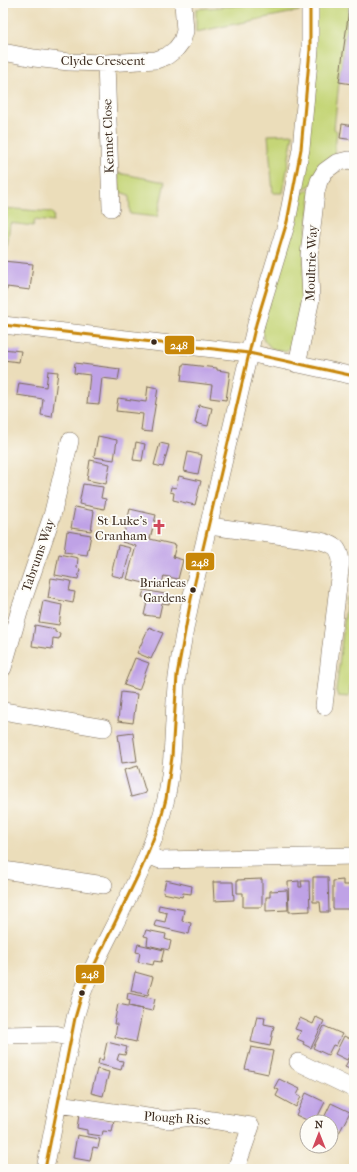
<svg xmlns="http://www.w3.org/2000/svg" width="357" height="1172" font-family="'IM FELL French Canon',serif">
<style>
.green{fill:#c5d577;stroke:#80804a}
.building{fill:#bfa2e6}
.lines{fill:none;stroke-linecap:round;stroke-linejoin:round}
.minor-casing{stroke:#796955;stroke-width:18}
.minor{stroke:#fff;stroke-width:17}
.bus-1-casing{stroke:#fdfcf7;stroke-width:6}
.bus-1{stroke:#c88708;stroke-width:3}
.bus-dot{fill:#3b2a1e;stroke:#fdfcf7;stroke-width:1.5}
.labels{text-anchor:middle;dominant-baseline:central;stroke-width:3.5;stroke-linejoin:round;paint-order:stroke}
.bus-label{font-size:12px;fill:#3b2a1e;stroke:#fdfcf7;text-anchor:end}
.street-label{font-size:13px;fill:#3b2a1e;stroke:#fdfcf7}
.poi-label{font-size:13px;fill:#3b2a1e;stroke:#fdfcf7;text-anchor:end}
.line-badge{stroke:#fdfcf7;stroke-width:1.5}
.badge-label{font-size:11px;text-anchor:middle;font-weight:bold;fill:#fff}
</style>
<rect width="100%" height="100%" fill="#fdfcf7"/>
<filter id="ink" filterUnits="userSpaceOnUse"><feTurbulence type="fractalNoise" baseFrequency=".025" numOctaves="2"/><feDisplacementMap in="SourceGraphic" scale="8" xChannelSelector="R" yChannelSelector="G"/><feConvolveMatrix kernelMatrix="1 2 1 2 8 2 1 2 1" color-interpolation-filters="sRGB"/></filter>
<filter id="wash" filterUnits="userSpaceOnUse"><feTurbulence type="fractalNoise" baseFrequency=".012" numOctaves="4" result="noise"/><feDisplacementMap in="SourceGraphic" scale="16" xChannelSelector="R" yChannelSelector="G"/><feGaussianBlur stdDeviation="0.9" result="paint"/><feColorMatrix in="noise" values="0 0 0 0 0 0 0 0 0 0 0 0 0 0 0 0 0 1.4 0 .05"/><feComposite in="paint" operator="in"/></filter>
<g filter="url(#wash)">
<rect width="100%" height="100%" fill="#ebddba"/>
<path class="green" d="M 266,3 L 299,3 L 299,11 L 196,32 L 196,9 Z
M 317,3 L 350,3 L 339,82 L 334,129 L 337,131 L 334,156 L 311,185 L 299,191 Z
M 293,134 L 283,193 L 273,193 L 268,135 Z
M 118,173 L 165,182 L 157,217 L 130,214 L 129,195 L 120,192 Z
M 312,188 L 305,243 L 302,291 L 295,343 L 285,352 L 271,348 L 263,339 L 263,324 L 300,194 Z
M 3,208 L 51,212 L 54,215 L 53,222 L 35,220 L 33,226 L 10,223 L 6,257 L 3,257 Z
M 347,597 L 354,598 L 354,655 L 349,697 L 338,696 L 336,691 Z"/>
<g id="blocks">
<path class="building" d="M 350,3 L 354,3 L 354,73 L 352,84 L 339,82 Z
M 342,124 L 354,126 L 354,140 L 340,138 Z
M 3,261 L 33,264 L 30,290 L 7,287 L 7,290 L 3,289 Z
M 3,349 L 21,351 L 19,362 L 3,360 Z
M 75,363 L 120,369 L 118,380 L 102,378 L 99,404 L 87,403 L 90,375 L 74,373 Z
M 183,364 L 217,368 L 217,370 L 230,372 L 226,400 L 210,398 L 212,385 L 181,381 Z
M 48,371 L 58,372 L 52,417 L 41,415 L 43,399 L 17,395 L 19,383 L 46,387 Z
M 148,386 L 158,388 L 151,432 L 141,431 L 143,414 L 116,411 L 118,398 L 146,402 Z
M 199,405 L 212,408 L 208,426 L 195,423 Z
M 98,436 L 117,440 L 114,460 L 94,457 Z
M 136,442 L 145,444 L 142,461 L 133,460 Z
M 160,443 L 169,445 L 163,467 L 154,465 Z
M 188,452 L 202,455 L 198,474 L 184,471 Z
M 90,460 L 110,464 L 106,484 L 87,480 Z
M 179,476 L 201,481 L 195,505 L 173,500 L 174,493 L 170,492 L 171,487 L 176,488 Z
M 83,484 L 103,487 L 101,498 L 106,499 L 104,509 L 79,504 Z
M 75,507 L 94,511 L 91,531 L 71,528 Z
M 130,509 L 156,515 L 150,539 L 176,545 L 173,557 L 183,560 L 178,579 L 164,576 L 161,587 L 127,579 L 136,546 L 122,542 Z
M 67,531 L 91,535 L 87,555 L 64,552 Z
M 118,545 L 131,548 L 123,578 L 111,575 Z
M 59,554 L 78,558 L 77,568 L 80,569 L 78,579 L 55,575 Z
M 51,578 L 71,581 L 69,591 L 75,592 L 73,603 L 48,598 Z
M 144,590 L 170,595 L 169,604 L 162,603 L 159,617 L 144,615 L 148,598 L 142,597 Z
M 43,601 L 62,605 L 59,625 L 39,622 Z
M 35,625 L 55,629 L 55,632 L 60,633 L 59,639 L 53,638 L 52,649 L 32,646 Z
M 149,627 L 163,633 L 151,659 L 137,653 Z
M 135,658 L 149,663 L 139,690 L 124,685 Z
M 121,692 L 137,694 L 133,723 L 118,721 Z
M 133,733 L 137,761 L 122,763 L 118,735 Z
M 138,766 L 146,793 L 131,797 L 124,770 Z
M 313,877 L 328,877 L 329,912 L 321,912 L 320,902 L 313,902 Z
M 262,879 L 262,907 L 243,907 L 243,893 L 237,893 L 237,880 Z
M 166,880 L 192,886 L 191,894 L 183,893 L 182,897 L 163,893 Z
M 343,880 L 343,885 L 354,885 L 354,913 L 349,913 L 349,909 L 333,909 L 333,881 Z
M 299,881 L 299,887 L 302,887 L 301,881 L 309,881 L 310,911 L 289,912 L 288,882 Z
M 213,882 L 233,882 L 234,900 L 214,901 Z
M 287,890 L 288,910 L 266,911 L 266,897 L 270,897 L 270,891 Z
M 159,905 L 184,910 L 182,921 L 191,923 L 189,934 L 154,926 L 156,920 L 165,922 L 167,913 L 158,911 Z
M 146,930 L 166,934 L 165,939 L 171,941 L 169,950 L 147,945 L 148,937 L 144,936 Z
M 138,944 L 164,950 L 161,962 L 154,961 L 153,965 L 138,962 L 140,953 L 136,952 Z
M 135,972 L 153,977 L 148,995 L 131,991 Z
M 128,993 L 155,999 L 152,1011 L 129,1006 L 130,1000 L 127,999 Z
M 118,1004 L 143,1009 L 136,1042 L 115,1037 L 117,1024 L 114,1024 Z
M 257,1016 L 265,1017 L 264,1024 L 274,1026 L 270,1046 L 251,1042 Z
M 316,1017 L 324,1021 L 311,1048 L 303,1044 L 304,1042 L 297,1039 L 301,1031 L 295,1029 L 300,1018 L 313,1024 Z
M 324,1026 L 342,1034 L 336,1046 L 333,1045 L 328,1055 L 313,1048 Z
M 344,1036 L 354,1041 L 354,1046 L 347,1060 L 335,1054 Z
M 107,1042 L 127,1047 L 125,1055 L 119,1054 L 117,1060 L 123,1061 L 121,1070 L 98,1064 L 99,1059 L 103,1060 Z
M 251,1047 L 273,1051 L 268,1074 L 245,1069 Z
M 354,1049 L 354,1071 L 345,1067 Z
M 97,1069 L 109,1072 L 103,1096 L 91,1093 Z
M 279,1079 L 300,1089 L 297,1095 L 301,1097 L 296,1107 L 276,1096 L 279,1090 L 274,1088 Z
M 306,1093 L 325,1102 L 315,1122 L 311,1122 L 296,1115 Z
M 331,1103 L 350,1112 L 339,1133 L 331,1129 L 331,1122 L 322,1122 Z
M 79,1115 L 114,1121 L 112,1132 L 103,1131 L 102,1136 L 87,1134 L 87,1130 L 77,1128 Z
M 77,1135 L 100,1139 L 98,1148 L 93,1147 L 90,1161 L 73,1158 Z"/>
</g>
</g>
<g filter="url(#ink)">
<use href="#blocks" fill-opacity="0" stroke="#796955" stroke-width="1"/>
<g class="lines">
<g class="minor-casing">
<path id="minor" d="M 3,52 L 34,58 L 69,62 L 106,63 L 156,60 L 167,56 L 176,49 L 182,41 L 185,31 L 183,3
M 106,63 L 111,208
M 3,325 L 249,353 L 354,376
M 297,364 L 311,299 L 309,255 L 316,192 L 319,181 L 325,171 L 336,163 L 348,160 L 354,161
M 209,526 L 321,541 C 334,545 339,546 341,561 L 324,706
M 3,668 L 20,609 L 52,516 L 70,441
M 3,711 L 104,728
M 148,855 L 160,860 L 354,856
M 3,870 L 104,885
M 3,1035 L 55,1034 L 71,1038
M 298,1062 L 354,1089
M 58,1104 L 168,1120 L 192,1117 L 251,1126 L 236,1169
M 45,1169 L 75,1018 L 82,994 L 90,974 C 117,917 151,861 166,799 C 174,762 173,724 176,686 C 179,657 185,628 191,599 L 256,324 L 287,222 L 301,149 L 310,50 L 310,3"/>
</g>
<use href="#minor" class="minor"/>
<g class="bus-1-casing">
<path id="bus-1" d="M 3,325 L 249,353 L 354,376
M 45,1169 L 75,1018 L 82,994 L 90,974 L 142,867 L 160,822 L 166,799 L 172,757 L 177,675 L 191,599 L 256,324 L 287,222 L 301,149 L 310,50 L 310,3"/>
</g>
<use href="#bus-1" class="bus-1"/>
</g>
</g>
<defs>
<g id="church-bare" transform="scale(1.2)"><path d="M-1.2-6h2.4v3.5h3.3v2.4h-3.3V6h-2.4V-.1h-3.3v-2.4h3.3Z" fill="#d1495b" stroke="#fdfcf7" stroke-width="2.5" paint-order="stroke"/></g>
</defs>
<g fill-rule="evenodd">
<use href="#church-bare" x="159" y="527"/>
</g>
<g class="bus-dot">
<circle cx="154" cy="342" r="3.5"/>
<circle cx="193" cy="590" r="3.5"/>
<circle cx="82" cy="993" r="3.5"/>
</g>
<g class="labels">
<g class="bus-label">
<text x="186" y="583">Briarleas<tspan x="186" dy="15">Gardens</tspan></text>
</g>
<g class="street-label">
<text x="103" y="60">Clyde Crescent</text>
<text transform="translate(108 136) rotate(-92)">Kennet Close</text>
<text transform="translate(311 263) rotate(-88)">Moultrie Way</text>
<text transform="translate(38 555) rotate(-71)">Tabrums Way</text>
<text transform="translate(177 1118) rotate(4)">Plough Rise</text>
</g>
<g class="poi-label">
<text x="147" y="520">St Luke's<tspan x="147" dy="15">Cranham</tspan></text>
</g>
</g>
<g class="line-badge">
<rect x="164" y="335" width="31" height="20" rx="4" fill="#c88708"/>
<rect x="185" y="552" width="30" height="19" rx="4" fill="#c88708"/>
<rect x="75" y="964" width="30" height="20" rx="4" fill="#c88708"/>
</g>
<g class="badge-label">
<text x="179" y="349">248</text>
<text x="200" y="566">248</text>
<text x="90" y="978">248</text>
</g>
<rect width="357" height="1172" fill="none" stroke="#fdfcf7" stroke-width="16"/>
<g transform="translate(319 1134)"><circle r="19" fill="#fdfcf7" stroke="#afa8a0"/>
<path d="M0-3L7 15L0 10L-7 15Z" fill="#d1495b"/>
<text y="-6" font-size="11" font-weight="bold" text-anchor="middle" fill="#3b2a1e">N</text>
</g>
</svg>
